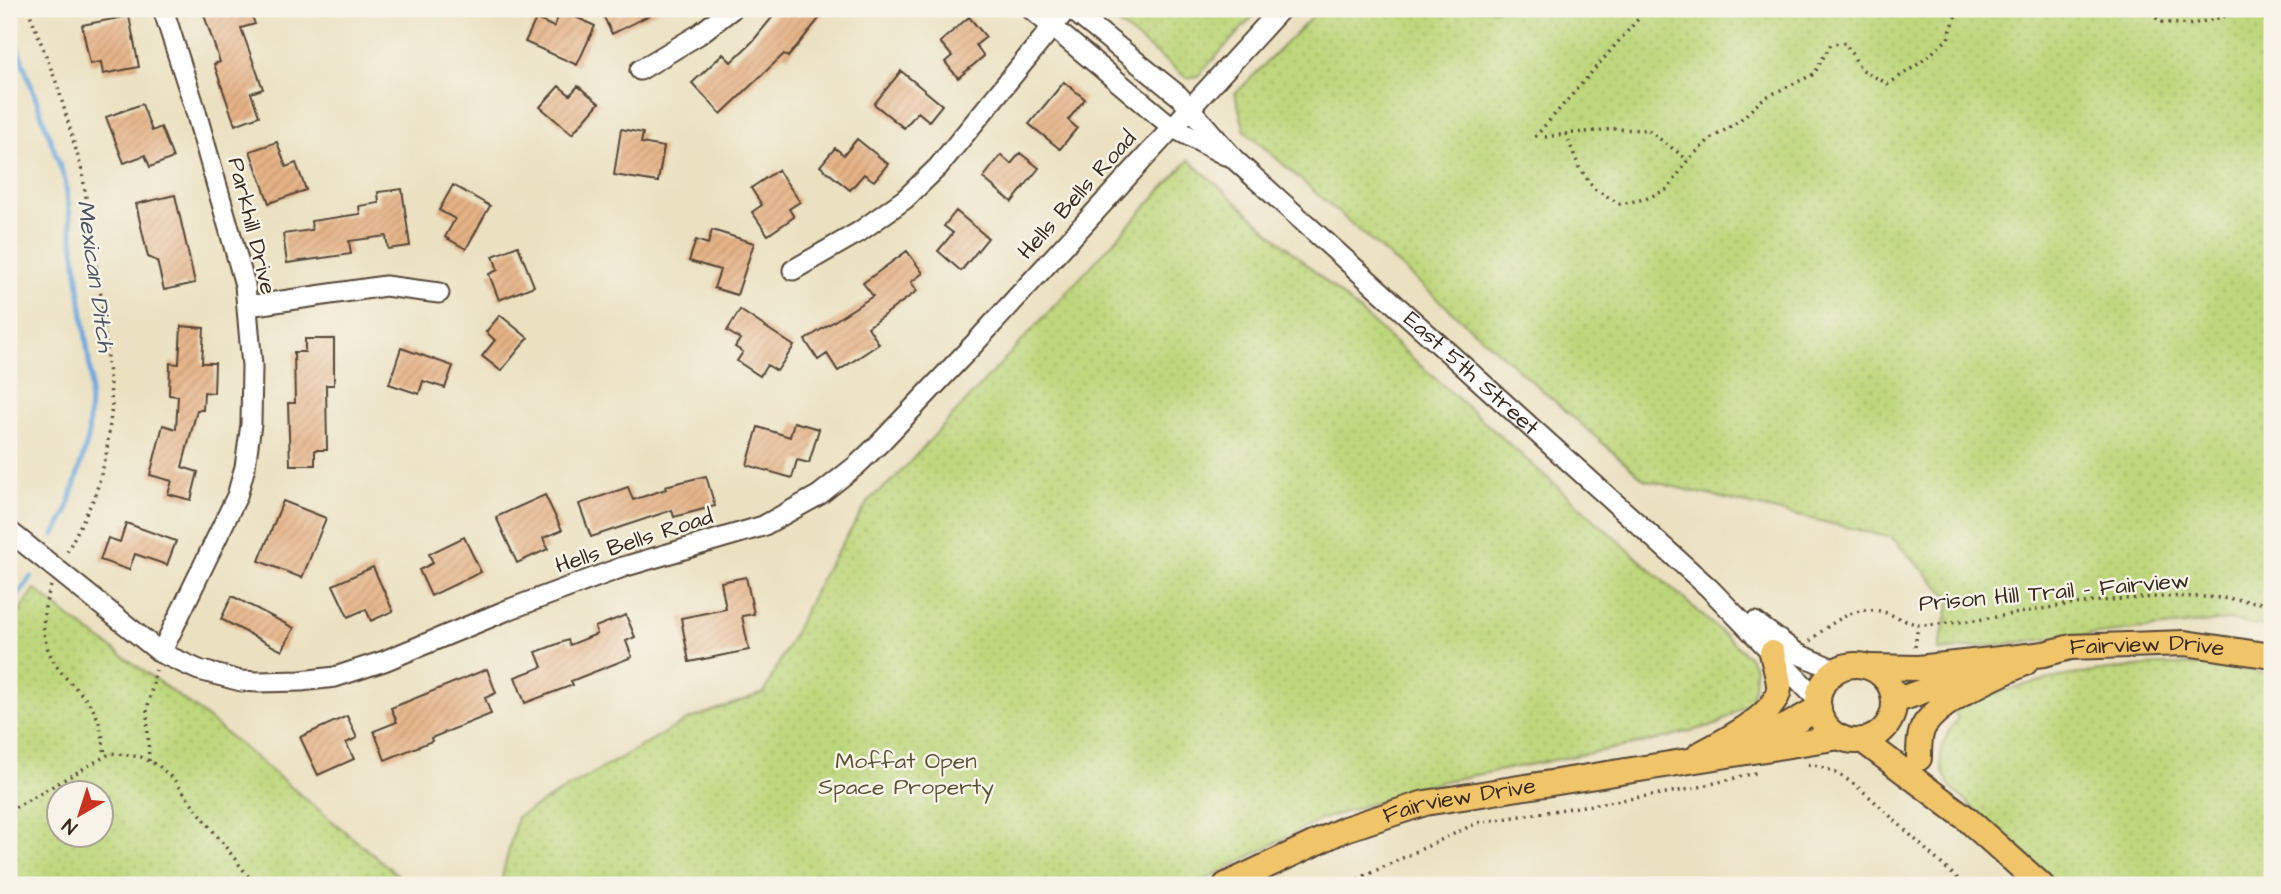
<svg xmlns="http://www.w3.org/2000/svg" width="2281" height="894" font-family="'Architects Daughter',sans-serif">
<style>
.grass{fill:url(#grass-dots);stroke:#7c804c;stroke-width:2;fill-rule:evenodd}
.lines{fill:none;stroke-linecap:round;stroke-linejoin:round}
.stream{stroke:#6ea8de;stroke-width:5}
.building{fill:url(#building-hatch)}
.minor-casing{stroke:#554536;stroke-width:23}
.major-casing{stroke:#554536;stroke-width:28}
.path{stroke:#554536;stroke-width:3.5;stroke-dasharray:2 5;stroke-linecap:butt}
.minor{stroke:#fff;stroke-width:19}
.major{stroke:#f0c469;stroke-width:24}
.labels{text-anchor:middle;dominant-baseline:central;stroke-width:5;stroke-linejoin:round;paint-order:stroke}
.street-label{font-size:23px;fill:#3b2a1e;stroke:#f7f3e8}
.park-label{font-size:23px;fill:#5c5535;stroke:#f7f3e8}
.water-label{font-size:24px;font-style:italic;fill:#4d5661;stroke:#f7f3e8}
</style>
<defs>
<pattern id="grass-dots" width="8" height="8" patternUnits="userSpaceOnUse" patternTransform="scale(1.75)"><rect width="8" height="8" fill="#bed77b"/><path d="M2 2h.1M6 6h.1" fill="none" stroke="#a4b96a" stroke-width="1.8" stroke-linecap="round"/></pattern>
<pattern id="building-hatch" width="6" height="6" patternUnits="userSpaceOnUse" patternTransform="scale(1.75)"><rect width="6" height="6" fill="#e5b286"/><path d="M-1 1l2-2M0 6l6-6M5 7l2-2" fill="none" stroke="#c59973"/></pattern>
</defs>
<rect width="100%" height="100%" fill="#f7f3e8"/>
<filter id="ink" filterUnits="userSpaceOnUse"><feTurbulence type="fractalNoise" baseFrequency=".0143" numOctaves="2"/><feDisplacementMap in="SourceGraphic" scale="14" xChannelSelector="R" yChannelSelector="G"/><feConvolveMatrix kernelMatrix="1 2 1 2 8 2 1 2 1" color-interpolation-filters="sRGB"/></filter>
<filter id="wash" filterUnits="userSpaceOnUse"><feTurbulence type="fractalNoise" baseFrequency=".00686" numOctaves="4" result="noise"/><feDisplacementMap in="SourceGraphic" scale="28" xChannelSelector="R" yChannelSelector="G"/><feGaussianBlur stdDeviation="1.57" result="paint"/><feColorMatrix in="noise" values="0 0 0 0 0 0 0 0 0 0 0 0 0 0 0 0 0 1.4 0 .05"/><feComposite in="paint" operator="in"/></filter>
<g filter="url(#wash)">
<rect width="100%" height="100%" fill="#ebe1c1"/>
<path class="grass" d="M 1100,9 L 1260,9 L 1198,76 L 1187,78 Z
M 1320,9 L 2272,9 L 2272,627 L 2229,620 L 1938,651 L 1951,599 L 1892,538 L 1645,480 L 1245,131 L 1235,94 Z
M 1189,160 L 1748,656 L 1755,668 L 1754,687 L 1750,702 L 1718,724 L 1648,742 L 1439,782 L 1320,820 L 1195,885 L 500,885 L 517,817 L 687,720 L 764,693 L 824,573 L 870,499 L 894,479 Z
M 35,589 L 73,620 L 195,708 L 410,885 L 9,885 L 9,628 ZM 102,792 L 102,834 L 60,834 L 60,792 Z
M 2157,665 L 2214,665 L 2272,674 L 2272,885 L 2060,885 L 1951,788 C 1934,760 1939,743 1958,718 L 1953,710 C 2021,679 2083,672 2157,665 Z"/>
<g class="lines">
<path class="stream" d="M 9,24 L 65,180 L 91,377 L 88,439 L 66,514 L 54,535
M 9,608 L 31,577"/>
</g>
<g id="blocks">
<path class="building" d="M 202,9 L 249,9 L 255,24 L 241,28 L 263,89 L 251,93 L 259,116 L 235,125 L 214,64 L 220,62 Z
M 600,9 L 662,9 L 612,34 Z
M 779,9 L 827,9 L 788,57 L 784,54 L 721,114 L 692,83 L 723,54 L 731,62 L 752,42 Z
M 561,10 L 595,26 L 577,65 L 525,42 L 536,19 L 554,27 Z
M 129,16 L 139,67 L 103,74 L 101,62 L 90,64 L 82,25 Z
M 969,17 L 986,37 L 976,45 L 984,56 L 958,78 L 945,62 L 952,56 L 940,42 Z
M 901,71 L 942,105 L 929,121 L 918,112 L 904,128 L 874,104 Z
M 1064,82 L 1085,99 L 1068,120 L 1077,128 L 1060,149 L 1029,124 Z
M 559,86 L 570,95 L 578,86 L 599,103 L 572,134 L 540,107 Z
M 142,104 L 152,131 L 161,127 L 173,158 L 150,167 L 145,155 L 124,163 L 106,117 Z
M 621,129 L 643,133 L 641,143 L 664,147 L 658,182 L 614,175 Z
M 857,139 L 888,164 L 874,181 L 864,174 L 850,190 L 820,166 L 835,148 L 844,155 Z
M 277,142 L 286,167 L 296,163 L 306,190 L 269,203 L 250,151 Z
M 1020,153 L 1039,168 L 1012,202 L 983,178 L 1001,155 L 1011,164 Z
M 778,170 L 800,202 L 789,209 L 794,217 L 768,235 L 752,212 L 762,205 L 751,188 Z
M 453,185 L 490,206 L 466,249 L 445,237 L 455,219 L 439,210 Z
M 402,189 L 410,246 L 388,249 L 386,236 L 349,241 L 351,254 L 287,263 L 283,234 L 312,230 L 311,221 L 360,214 L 359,206 L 379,203 L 378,192 Z
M 175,195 L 195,283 L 164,290 L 157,261 L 148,257 L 136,204 Z
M 956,211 L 988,238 L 961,271 L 938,251 L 953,233 L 944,226 Z
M 712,230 L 754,243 L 737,295 L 714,288 L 720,270 L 689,261 L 696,240 L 708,244 Z
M 518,246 L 534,286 L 499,300 L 489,274 L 498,270 L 493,256 Z
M 907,251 L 923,273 L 911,282 L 917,291 L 868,327 L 879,344 L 838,371 L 827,354 L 818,360 L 805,340 L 873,296 L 863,283 Z
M 740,310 L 794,346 L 777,371 L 767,365 L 760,376 L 737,361 L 743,352 L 735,347 L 740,339 L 727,331 Z
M 500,315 L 528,338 L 501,371 L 482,356 L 495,340 L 486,332 Z
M 181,326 L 204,328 L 202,363 L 215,363 L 214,393 L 204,392 L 203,410 L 197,410 L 182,467 L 198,472 L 191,500 L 168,494 L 172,481 L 150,475 L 163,425 L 176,429 L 178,396 L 169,395 L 170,363 L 179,364 Z
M 305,339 L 334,339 L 334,385 L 326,385 L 327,450 L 315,450 L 315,465 L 290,465 L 288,403 L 295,403 L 294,352 L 305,352 Z
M 401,348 L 453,366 L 445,388 L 423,381 L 419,394 L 389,384 Z
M 794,422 L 819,429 L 809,463 L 797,460 L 792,478 L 747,465 L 758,427 L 790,437 Z
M 706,476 L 715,506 L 674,517 L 672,510 L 591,537 L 579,504 L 628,487 L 633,500 L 666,489 L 665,486 Z
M 545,495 L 562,530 L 543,538 L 548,549 L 517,563 L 496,517 Z
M 283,501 L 326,518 L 302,578 L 259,561 Z
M 126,523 L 176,541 L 167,565 L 135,554 L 129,570 L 100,560 L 108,538 L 120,542 Z
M 464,537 L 481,572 L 431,596 L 419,570 L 433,563 L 429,554 Z
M 373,567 L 393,611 L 371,621 L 366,609 L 348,617 L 333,585 Z
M 746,577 L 754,614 L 742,616 L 749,650 L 689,662 L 681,618 L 726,609 L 721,582 Z
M 232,596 L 294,628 L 282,651 L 221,619 Z
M 626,615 L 635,637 L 626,641 L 632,657 L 571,681 L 573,685 L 525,703 L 515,677 L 542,667 L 536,652 L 568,640 L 570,645 L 597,634 L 595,627 Z
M 487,669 L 496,693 L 485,698 L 491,714 L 431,738 L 432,741 L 385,760 L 374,731 L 397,722 L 391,708 Z
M 347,716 L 357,738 L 346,743 L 354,759 L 318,775 L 300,737 Z"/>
</g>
</g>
<g filter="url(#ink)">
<use href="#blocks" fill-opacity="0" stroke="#554536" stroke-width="2"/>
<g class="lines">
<g class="minor-casing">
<g id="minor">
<path d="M 1031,9 L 1172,127 L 1225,155"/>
<path id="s1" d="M 1071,9 L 1179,96 L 1235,160 L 1709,588 L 1818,700"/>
<path d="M 640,70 L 698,35 L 732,9"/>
<path d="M 793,270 L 859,232 L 905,199 L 938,167 L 1067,9"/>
<path d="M 248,306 L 385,286 L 439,293"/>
<path d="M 9,531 L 161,653 L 199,670 L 241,681 L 258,682 L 301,681 L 335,677 L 384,661 L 510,609 L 623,567 L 763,526 L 819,495 L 857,465 L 880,443 L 975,343 L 1281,9"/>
<path d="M 1755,622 L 1798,654 L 1836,670"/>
<path d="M 161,653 L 237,496 L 245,467 L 251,424 L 252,366 L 245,285 L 194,105 L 163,9"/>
</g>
</g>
<g class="major-casing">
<g id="major">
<circle cx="1856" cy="703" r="38"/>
<path id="s2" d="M 1871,667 L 1918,668 L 2044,654 L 2071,647 L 2185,643 L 2272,656"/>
<path d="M 1895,701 L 1977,672"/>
<path d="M 1862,740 L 1966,818 L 2041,885"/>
<path d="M 1740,745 L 1789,725 L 1819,708"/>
<path d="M 1700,754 C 1721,743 1781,714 1779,685 C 1778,674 1774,663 1772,653"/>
<path d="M 1919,758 C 1919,749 1919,734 1924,726 C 1940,700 1996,676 2025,663"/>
<path id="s3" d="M 1226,885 L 1345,829 L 1425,803 L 1840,737"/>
</g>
</g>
<path class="path" d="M 28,9 L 58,87 L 82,171 L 101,296 L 112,406 L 106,457 L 95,496 L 66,554
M 2145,9 L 2161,22 L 2188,25 L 2231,15 L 2272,13
M 1565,134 L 1614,129 L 1648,130 L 1688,160
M 1535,137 L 1647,9
M 1545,137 L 1566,134 L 1579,167 L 1594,189 L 1620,204 L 1645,199 L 1668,189 L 1688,160 L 1708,141 L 1739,121 L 1764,98 L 1814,74 L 1831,44 L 1845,43 L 1861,69 L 1888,84 L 1920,63 L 1948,39 L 1958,9
M 51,586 C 38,622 41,652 68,680 C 77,690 89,700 95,713 C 102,726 103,740 105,755
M 1810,641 C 1826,627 1844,613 1865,610 C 1884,608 1899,620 1916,624 C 1926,626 1939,624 1948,623 C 1991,620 2033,609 2075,604 C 2139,596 2209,592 2272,605
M 1915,647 L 1918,625
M 149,761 L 147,710 L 156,670
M 1808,764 C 1846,769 1874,802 1901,826 C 1922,846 1943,866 1965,885
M 9,811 L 111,753 L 141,757 L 159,766 L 174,780 L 255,885
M 1345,885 L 1477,823 L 1691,789 L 1759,772"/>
<use href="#minor" class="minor"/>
<use href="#major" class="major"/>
</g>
</g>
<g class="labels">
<g class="street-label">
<text transform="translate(1077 195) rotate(-48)">Hells Bells Road</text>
<text transform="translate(252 226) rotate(76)">Parkhill Drive</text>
<text stroke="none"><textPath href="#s1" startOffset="542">East 5th Street</textPath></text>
<text transform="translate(634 541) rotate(-18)">Hells Bells Road</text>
<text transform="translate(2054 592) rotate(-5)">Prison Hill Trail - Fairview</text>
<text stroke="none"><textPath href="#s2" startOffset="278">Fairview Drive</textPath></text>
<text stroke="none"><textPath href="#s3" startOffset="250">Fairview Drive</textPath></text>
</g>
<g class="park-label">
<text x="906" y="761">Moffat Open<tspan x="906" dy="26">Space Property</tspan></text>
</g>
<g class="water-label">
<text transform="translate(95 276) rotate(82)">Mexican Ditch</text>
</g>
</g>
<rect width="2281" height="894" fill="none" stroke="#f7f3e8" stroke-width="35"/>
<g transform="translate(80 814) rotate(219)"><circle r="33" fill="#f7f3e8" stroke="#aca397" stroke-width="2"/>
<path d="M0-5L12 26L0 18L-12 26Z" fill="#c8321e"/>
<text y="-10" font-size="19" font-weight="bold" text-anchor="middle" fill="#3b2a1e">N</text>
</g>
</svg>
